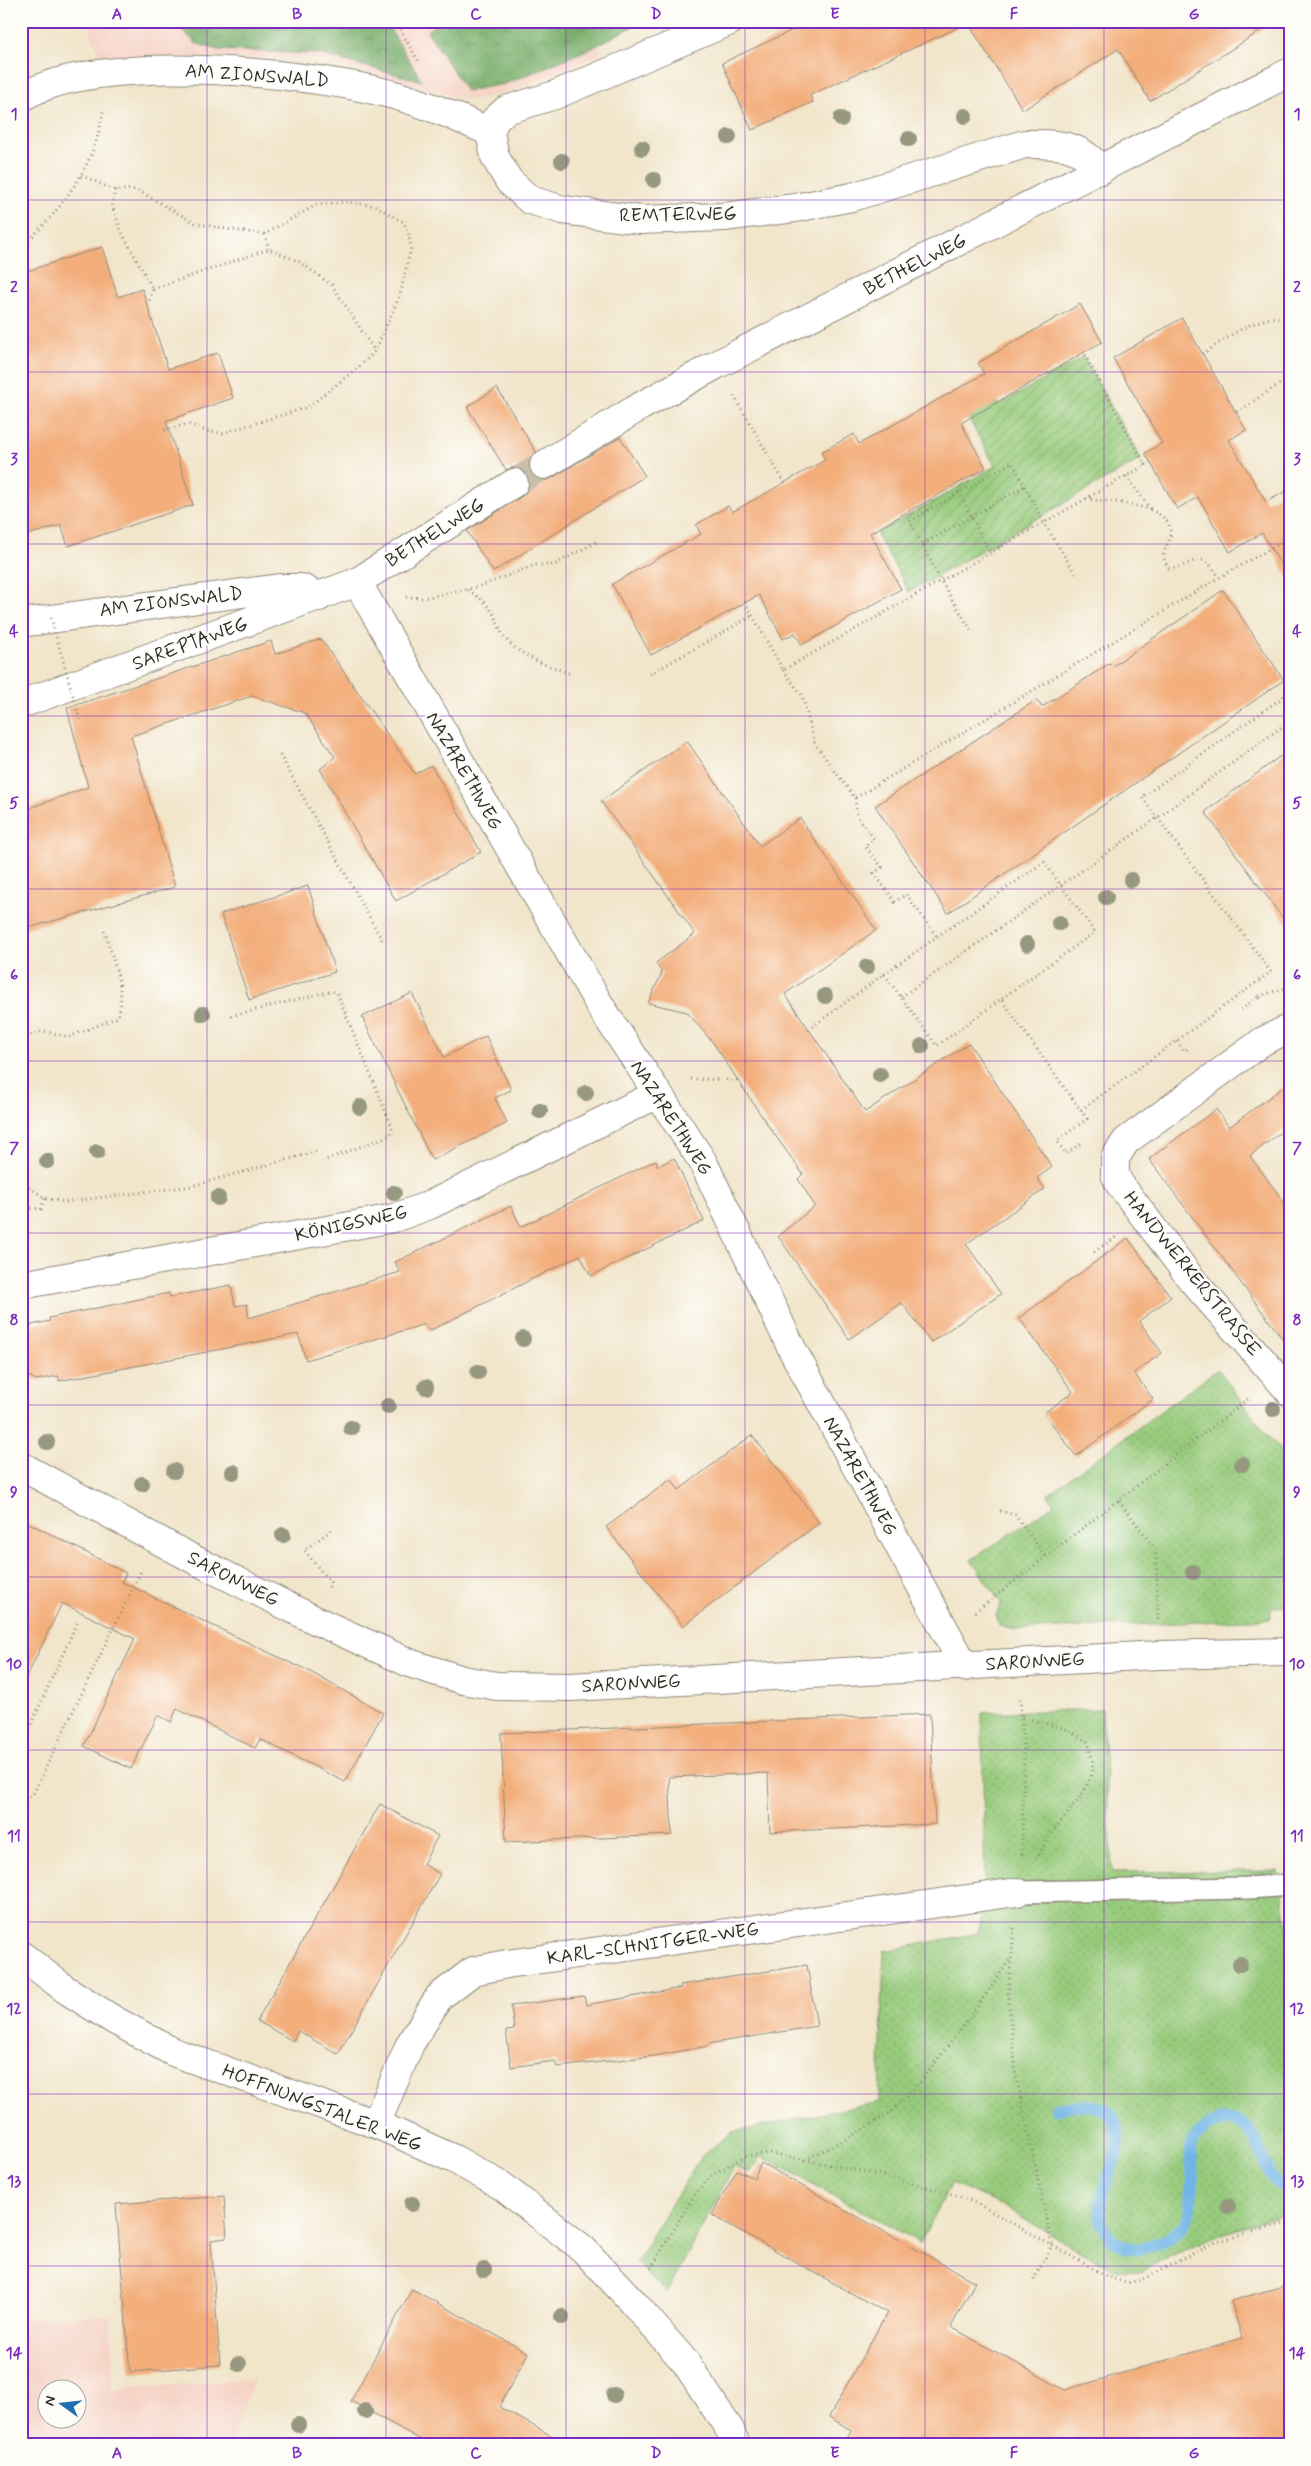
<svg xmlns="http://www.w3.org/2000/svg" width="1311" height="2466" font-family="Mynerve,sans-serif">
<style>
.built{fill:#f6d2c5;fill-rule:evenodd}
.grass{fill:url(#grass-dots);stroke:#617b54}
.forest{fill:url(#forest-crowns);stroke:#526d4c}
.garden{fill:url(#garden-furrows);stroke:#617b54}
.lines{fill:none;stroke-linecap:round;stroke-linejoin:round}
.stream{stroke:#71b5e7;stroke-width:12}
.building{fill:#f3ae7c}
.street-tunnel{stroke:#c9c0aa;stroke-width:28;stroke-dasharray:28 14;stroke-linecap:butt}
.lane-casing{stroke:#8e887a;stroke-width:24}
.street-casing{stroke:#8e887a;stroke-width:30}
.path{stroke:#8e887a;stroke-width:3;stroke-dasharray:1 4;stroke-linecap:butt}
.lane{stroke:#fff;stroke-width:21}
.street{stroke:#fff;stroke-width:28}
.path-bridge{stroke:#8e887a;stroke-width:3;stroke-dasharray:1 4;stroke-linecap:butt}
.tree{fill:#969980}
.grid{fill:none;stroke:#7b2cbf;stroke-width:1;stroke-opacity:0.55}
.labels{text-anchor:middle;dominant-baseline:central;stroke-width:4.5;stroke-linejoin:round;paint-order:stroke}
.street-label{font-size:19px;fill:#2b2b2b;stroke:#fdfcf7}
.neatline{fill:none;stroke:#7b2cbf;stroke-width:2}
.grid-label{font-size:16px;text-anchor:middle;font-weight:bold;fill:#7b2cbf}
</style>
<defs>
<pattern id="grass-dots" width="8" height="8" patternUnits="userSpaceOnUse" patternTransform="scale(1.25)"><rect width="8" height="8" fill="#97cb7c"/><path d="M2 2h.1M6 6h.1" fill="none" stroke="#82ae6b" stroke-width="1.8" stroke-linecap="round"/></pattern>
<pattern id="forest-crowns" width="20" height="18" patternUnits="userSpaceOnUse" patternTransform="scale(1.25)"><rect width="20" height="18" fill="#79af6c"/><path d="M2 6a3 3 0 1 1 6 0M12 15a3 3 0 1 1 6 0" fill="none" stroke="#638f59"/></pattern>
<pattern id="garden-furrows" width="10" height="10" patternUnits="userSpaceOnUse" patternTransform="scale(1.25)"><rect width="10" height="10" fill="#97cb7c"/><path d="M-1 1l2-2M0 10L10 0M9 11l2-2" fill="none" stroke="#82ae6b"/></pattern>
</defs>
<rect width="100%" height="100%" fill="#fdfcf7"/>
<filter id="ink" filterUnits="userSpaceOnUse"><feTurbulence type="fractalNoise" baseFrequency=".02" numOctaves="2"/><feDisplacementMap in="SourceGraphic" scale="10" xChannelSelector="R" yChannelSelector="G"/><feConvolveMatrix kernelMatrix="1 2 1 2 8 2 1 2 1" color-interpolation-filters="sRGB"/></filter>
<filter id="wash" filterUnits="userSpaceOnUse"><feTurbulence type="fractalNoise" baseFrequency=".0096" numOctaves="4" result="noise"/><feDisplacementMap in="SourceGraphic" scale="20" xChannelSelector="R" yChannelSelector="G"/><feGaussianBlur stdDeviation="1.12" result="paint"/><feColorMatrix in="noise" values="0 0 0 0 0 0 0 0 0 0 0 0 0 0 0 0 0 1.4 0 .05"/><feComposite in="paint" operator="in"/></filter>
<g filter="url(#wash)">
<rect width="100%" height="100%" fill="#f1e5ca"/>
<path class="built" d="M 87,21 L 594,21 L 601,54 L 509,92 L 470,100 L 312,58 L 100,57 Z
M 111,2315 L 113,2389 L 254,2379 L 230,2445 L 21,2445 L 21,2319 ZM 48,2388 L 78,2388 L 78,2418 L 48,2418 Z"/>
<path class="grass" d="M 1218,1369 L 1267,1435 L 1290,1459 L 1290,1606 L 1271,1607 L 1271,1619 L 1014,1630 L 999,1626 L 996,1615 L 1001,1603 L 971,1560 L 1054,1505 L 1048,1494 Z
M 1102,1709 L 1112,1872 L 1278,1871 L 1290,1943 L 1290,2213 L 1221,2234 L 1177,2252 L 1141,2272 L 1112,2269 L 995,2202 L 952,2183 L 920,2243 L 762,2156 L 750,2173 L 734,2167 L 667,2293 L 636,2262 L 701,2156 L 733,2132 L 879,2102 L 884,1951 L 978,1933 L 985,1904 L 982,1713 Z"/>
<path class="forest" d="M 178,21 L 385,21 L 422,81 L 318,54 L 218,50 L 195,43 L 182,30 Z
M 440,21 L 643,21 L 592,48 L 505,84 L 466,91 L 427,31 Z"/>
<path class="garden" d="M 1083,357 L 1141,459 L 909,592 L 876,534 L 995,466 L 956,395 L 983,379 L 998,405 Z"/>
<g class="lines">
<path class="stream" d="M 1055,2109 C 1076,2106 1105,2098 1115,2122 C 1131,2159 1081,2200 1109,2236 C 1116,2245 1129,2247 1139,2250 C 1155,2244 1179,2237 1187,2220 C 1189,2216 1189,2209 1190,2205 C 1191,2199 1192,2192 1193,2186 C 1194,2159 1180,2145 1210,2125 C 1217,2121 1227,2118 1235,2121 C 1267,2132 1259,2184 1290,2189"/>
</g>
<g id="blocks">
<path class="building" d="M 812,21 L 1276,21 L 1150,101 L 1118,49 L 1023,110 L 968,23 L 810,95 L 813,102 L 752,130 L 722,63 Z
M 102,247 L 118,297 L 142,289 L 168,369 L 218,353 L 233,398 L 166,421 L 193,505 L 68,546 L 61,525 L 21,537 L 21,273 Z
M 1080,304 L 1102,342 L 961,423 L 986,468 L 870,533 L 901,589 L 802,645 L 795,633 L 783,639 L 759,595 L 651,655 L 612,584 L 701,534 L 696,525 L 728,506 L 732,512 L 825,460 L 821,452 L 854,434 L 859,444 L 984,374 L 978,363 Z
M 1182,318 L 1246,430 L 1229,440 L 1266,502 L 1290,489 L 1290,580 L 1262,533 L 1230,552 L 1198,497 L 1177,509 L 1145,453 L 1162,443 L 1113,358 Z
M 497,388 L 536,452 L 531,457 L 528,465 L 530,473 L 536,478 L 544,481 L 552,478 L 620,437 L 645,476 L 493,572 L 467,531 L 522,496 L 528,490 L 530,483 L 527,475 L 521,469 L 513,467 L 506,470 L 467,407 Z
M 1223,590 L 1284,680 L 948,913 L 875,806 L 1036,700 L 1042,707 L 1110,663 L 1113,666 Z
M 321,639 L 415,774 L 431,765 L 481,852 L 396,901 L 320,769 L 335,757 L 305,713 L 252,696 L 131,736 L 175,887 L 21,930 L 21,811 L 88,787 L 67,708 L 271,641 L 275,654 Z
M 687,741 L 760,846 L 800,818 L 876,930 L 785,994 L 865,1112 L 969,1043 L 1052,1167 L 1037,1178 L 1045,1189 L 966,1244 L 1001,1294 L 931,1342 L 902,1303 L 849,1339 L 778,1236 L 815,1206 L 798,1179 L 803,1174 L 767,1124 L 714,1044 L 687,1012 L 648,1003 L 662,973 L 656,963 L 695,934 L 601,801 Z
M 1290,749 L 1290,928 L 1205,812 Z
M 308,886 L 335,972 L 249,1000 L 221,914 Z
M 412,993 L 444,1057 L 486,1036 L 511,1090 L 495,1098 L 507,1123 L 432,1160 L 362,1017 Z
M 1290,1082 L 1290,1125 L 1250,1156 L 1290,1210 L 1290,1349 L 1149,1159 L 1216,1109 L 1229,1127 Z
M 674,1158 L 704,1221 L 591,1276 L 580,1255 L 429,1331 L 425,1324 L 306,1360 L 298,1334 L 59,1381 L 59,1376 L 36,1380 L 21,1372 L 21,1332 L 28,1331 L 27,1326 L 50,1321 L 49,1318 L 169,1293 L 170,1297 L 231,1285 L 235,1306 L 247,1304 L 249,1318 L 400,1272 L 395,1262 L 511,1206 L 521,1227 L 656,1160 L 658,1166 Z
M 1128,1238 L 1171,1297 L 1139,1321 L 1162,1353 L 1134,1373 L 1153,1399 L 1076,1456 L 1044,1413 L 1073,1392 L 1019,1318 Z
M 752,1435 L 819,1523 L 683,1626 L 606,1527 L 671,1479 L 679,1490 Z
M 21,1519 L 126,1573 L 122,1582 L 297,1666 L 298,1665 L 383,1713 L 345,1782 L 260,1739 L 255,1748 L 177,1709 L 171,1722 L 158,1715 L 131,1769 L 84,1746 L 135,1639 L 62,1603 L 21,1689 Z
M 930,1714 L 935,1824 L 770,1832 L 768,1773 L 669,1777 L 672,1835 L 506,1842 L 501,1733 Z
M 380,1804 L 438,1836 L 423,1864 L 440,1874 L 338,2054 L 298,2031 L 293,2041 L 257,2021 Z
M 807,1965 L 817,2026 L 708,2044 L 708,2046 L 654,2056 L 557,2067 L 555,2061 L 511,2067 L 506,2031 L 514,2030 L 511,2006 L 584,1996 L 586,2005 L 681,1988 L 680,1985 Z
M 761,2163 L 975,2282 L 951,2327 L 1065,2390 L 1242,2338 L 1231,2301 L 1290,2284 L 1290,2445 L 843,2445 L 851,2430 L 829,2417 L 887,2313 L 712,2215 L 737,2170 L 754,2178 Z
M 224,2196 L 227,2238 L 211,2240 L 220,2365 L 130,2372 L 116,2204 Z
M 412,2289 L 528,2353 L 499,2407 L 569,2445 L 430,2445 L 351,2401 Z"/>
</g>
</g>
<g filter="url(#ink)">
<use href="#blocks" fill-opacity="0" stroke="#8e887a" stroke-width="1"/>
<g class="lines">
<path class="street-tunnel" d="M 514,483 L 544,465"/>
<g class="lane-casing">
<path id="lane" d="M 1017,1892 L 1248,1888 L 1290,1885"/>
</g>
<g class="street-casing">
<path id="street" d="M 730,21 L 555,95 L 506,110 L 495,120 L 490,132 L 495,157 L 509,181 L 530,200 L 563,210 L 641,220 L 724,217 L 795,208 L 852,197 L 1025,144 C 1058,144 1079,143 1101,170
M 21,98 C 92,50 313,72 394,95 C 427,104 458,118 490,132
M 544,465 L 641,406 L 716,365 L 1290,72
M 357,582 L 602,1009 L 703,1162 L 792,1349 L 965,1667
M 21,623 L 280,588 L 302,588 L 319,597
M 21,704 L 357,582 L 514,483
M 1290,1028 L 1263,1041 L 1126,1141 L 1115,1158 L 1115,1174 L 1119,1183 L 1192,1280 L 1290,1392
M 21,1285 L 394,1218 L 430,1205 L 658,1094
M 21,1466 L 197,1561 L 315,1620 L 412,1664 L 463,1680 L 497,1686 L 570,1687 L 1159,1655 L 1290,1652
M 21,1955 L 65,1989 L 114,2020 L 173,2052 L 376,2124 L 454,2159 L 502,2186 L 583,2249 L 632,2301 L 686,2363 L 730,2430 L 736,2445
M 376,2124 L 410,2044 L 439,1997 L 473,1971 L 507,1964 L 1017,1892"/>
</g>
<path class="path" d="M 395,21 L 420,64
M 81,176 C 91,178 111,190 116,190 C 124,190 129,189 137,190 L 195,223 L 232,230 L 265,234 L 316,205 L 348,202 L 376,206 L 403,222 L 408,231 L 411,248 L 400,295 L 375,351 L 359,367 L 308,407 L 223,433 L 209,432 L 188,424 L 161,431
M 115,190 L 112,206 L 122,233 L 153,289 L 147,307
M 265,234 L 269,249
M 21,246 C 51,222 83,180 95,144 C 99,134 101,122 103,111
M 153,289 L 269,249 L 298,261 L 332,285 L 374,350
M 1202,354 C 1225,340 1263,309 1290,320
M 1085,355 L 1146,466
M 734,396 L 784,482
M 1237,412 L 1290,377
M 1126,476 L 1151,510
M 959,492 L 990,553
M 1086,499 C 1107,502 1176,503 1170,536 C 1167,550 1158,553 1169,568 C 1181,570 1196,556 1206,561 C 1211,565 1216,573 1220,577
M 923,544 L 1025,486
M 468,590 C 477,596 485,601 491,610 C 497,618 499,630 505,638 C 521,657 546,665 569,673
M 406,597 L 423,598 L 478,587 L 535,565 L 554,565 L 598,541
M 745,602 L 783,670 L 1151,462
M 971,630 L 941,581 L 910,521 L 1012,462 L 1044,523 L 1075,573
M 783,670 L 802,695 L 815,744 L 855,798 L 1220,577 L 1290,538
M 650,674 L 752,616
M 280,755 L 382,940
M 855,798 L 857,816 L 874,839 L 865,846 L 882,867 L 874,873 L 895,902 L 906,894 L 937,937
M 884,974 L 1044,862 L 1095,932 L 1001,999
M 1259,996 L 1290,987
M 901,997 L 1157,818 L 1290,721
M 1241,1010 L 1259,996 L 1263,1001
M 231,1016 L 331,991 L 337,993 L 392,1127 L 391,1135 L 323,1161
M 808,1030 L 884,974 L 937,1046 L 1001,999 L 1087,1119 L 1057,1141 L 1066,1154 L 1083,1142
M 21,1038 L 44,1031 L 69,1037 L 118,1017 C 127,990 111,956 104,929
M 1177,1041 L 1184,1051 L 1188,1049
M 691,1079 L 738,1080
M 1081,1110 L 1271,972 L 1142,797 L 1290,692
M 21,1182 L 45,1198 L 65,1202 L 192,1186 L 318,1151
M 21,1207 L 41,1209 L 45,1198
M 1094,1252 L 1116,1237
M 1119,1501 L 1156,1550 L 1158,1621
M 1000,1511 L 1015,1515 L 1046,1557
M 329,1587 L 331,1583 L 304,1550 L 332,1530
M 975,1612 L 1248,1399
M 1020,1699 L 1024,1751 L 1022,1857
M 1022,1717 L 1069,1730 L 1088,1742 L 1093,1763 L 1090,1779 L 1082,1795 L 1051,1834 L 1036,1859
M 21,1747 L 77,1623
M 21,1802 L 33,1794 L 141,1571
M 1014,1928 L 1008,1994 L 1016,2076 L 1052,2245 L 1033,2281
M 805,2160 L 850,2137 L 891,2112 L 920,2082 L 966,2023 L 1011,1958
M 651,2268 L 693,2197 L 712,2175 L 745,2156 L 770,2153 L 876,2174 L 956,2195 L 978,2204 L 1108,2277 L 1127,2283 L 1141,2280 L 1216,2242 L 1290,2222"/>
<use href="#lane" class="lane"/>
<use href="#street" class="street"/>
<path class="path-bridge" d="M 51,618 L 80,720"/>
</g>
<g class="tree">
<circle cx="965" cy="116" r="8"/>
<circle cx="841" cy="119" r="8"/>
<circle cx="729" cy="137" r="8"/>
<circle cx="909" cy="139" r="8"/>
<circle cx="642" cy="148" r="8"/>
<circle cx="562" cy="161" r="8"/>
<circle cx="654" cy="180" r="8"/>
<circle cx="1131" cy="880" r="8"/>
<circle cx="1106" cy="897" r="8"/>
<circle cx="1059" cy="923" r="8"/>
<circle cx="1027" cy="944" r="8"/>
<circle cx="867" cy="967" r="8"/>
<circle cx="825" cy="996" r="8"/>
<circle cx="203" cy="1014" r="8"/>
<circle cx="922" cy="1046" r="8"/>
<circle cx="880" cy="1075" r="8"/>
<circle cx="586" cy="1093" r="8"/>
<circle cx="360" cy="1107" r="8"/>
<circle cx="540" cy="1111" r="8"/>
<circle cx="97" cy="1152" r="8"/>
<circle cx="47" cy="1161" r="8"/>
<circle cx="394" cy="1193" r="8"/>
<circle cx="218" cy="1198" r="8"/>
<circle cx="523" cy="1339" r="8"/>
<circle cx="478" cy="1372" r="8"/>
<circle cx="426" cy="1387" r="8"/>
<circle cx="388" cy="1406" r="8"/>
<circle cx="1273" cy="1409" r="8"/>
<circle cx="351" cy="1428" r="8"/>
<circle cx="47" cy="1442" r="8"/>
<circle cx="1242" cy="1464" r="8"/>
<circle cx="174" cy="1471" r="8"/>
<circle cx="233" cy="1472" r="8"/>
<circle cx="142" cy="1484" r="8"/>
<circle cx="283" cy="1535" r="8"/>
<circle cx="1193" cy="1572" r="8"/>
<circle cx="1240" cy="1964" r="8"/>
<circle cx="412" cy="2204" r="8"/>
<circle cx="1228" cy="2206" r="8"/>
<circle cx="484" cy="2270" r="8"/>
<circle cx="562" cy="2317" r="8"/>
<circle cx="239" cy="2364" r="8"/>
<circle cx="614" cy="2395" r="8"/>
<circle cx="365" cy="2411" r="8"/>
<circle cx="298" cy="2425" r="8"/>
</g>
</g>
<path class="grid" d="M 207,21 L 207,2445M 386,21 L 386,2445M 566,21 L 566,2445M 745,21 L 745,2445M 925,21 L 925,2445M 1104,21 L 1104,2445M 21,200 L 1290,200M 21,372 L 1290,372M 21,544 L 1290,544M 21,716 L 1290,716M 21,889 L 1290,889M 21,1061 L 1290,1061M 21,1233 L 1290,1233M 21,1405 L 1290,1405M 21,1577 L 1290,1577M 21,1750 L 1290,1750M 21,1922 L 1290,1922M 21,2094 L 1290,2094M 21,2266 L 1290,2266"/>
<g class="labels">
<g class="street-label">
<text transform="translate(257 76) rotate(4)">AM ZIONSWALD</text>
<text transform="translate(678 215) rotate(-1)">REMTERWEG</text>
<text transform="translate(915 265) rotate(-27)">BETHELWEG</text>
<text transform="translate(435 533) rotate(-32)">BETHELWEG</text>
<text transform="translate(171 602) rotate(-7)">AM ZIONSWALD</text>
<text transform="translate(190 644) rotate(-20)">SAREPTAWEG</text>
<text transform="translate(464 771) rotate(60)">NAZARETHWEG</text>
<text transform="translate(671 1118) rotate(57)">NAZARETHWEG</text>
<text transform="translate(351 1224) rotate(-12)">KÖNIGSWEG</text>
<text transform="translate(1192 1274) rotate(51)">HANDWERKERSTRASSE</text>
<text transform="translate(860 1476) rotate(61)">NAZARETHWEG</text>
<text transform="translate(233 1579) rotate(27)">SARONWEG</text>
<text transform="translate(1035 1662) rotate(-3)">SARONWEG</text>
<text transform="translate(631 1684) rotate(-3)">SARONWEG</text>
<text transform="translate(653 1944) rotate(-8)">KARL-SCHNITGER-WEG</text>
<text transform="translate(322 2108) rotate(21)">HOFFNUNGSTALER WEG</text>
</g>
</g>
<rect width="1311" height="2466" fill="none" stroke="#fdfcf7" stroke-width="55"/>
<g transform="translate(62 2404) rotate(285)"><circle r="24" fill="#fdfcf7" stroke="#a9a8a5"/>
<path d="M0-4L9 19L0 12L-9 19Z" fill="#1f6fb2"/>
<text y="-8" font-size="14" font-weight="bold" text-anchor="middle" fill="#2b2b2b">N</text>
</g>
<rect x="28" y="28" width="1256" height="2410" class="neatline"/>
<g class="grid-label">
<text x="117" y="19">A</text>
<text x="297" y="19">B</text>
<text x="476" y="19">C</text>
<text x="656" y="19">D</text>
<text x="835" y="19">E</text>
<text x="1014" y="19">F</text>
<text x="1194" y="19">G</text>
<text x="14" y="119">1</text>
<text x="1297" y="119">1</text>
<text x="14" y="292">2</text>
<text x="1297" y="292">2</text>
<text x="14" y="464">3</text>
<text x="1297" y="464">3</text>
<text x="14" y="636">4</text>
<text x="1297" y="636">4</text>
<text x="14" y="808">5</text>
<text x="1297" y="808">5</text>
<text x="14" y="980">6</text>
<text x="1297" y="980">6</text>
<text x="14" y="1153">7</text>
<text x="1297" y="1153">7</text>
<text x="14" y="1325">8</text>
<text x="1297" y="1325">8</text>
<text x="14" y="1497">9</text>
<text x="1297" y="1497">9</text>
<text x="14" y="1669">10</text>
<text x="1297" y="1669">10</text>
<text x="14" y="1841">11</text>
<text x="1297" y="1841">11</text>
<text x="14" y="2014">12</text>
<text x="1297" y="2014">12</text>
<text x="14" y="2186">13</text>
<text x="1297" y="2186">13</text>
<text x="14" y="2358">14</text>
<text x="1297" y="2358">14</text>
<text x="117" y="2458">A</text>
<text x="297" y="2458">B</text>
<text x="476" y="2458">C</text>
<text x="656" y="2458">D</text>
<text x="835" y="2458">E</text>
<text x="1014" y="2458">F</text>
<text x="1194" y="2458">G</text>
</g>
</svg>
